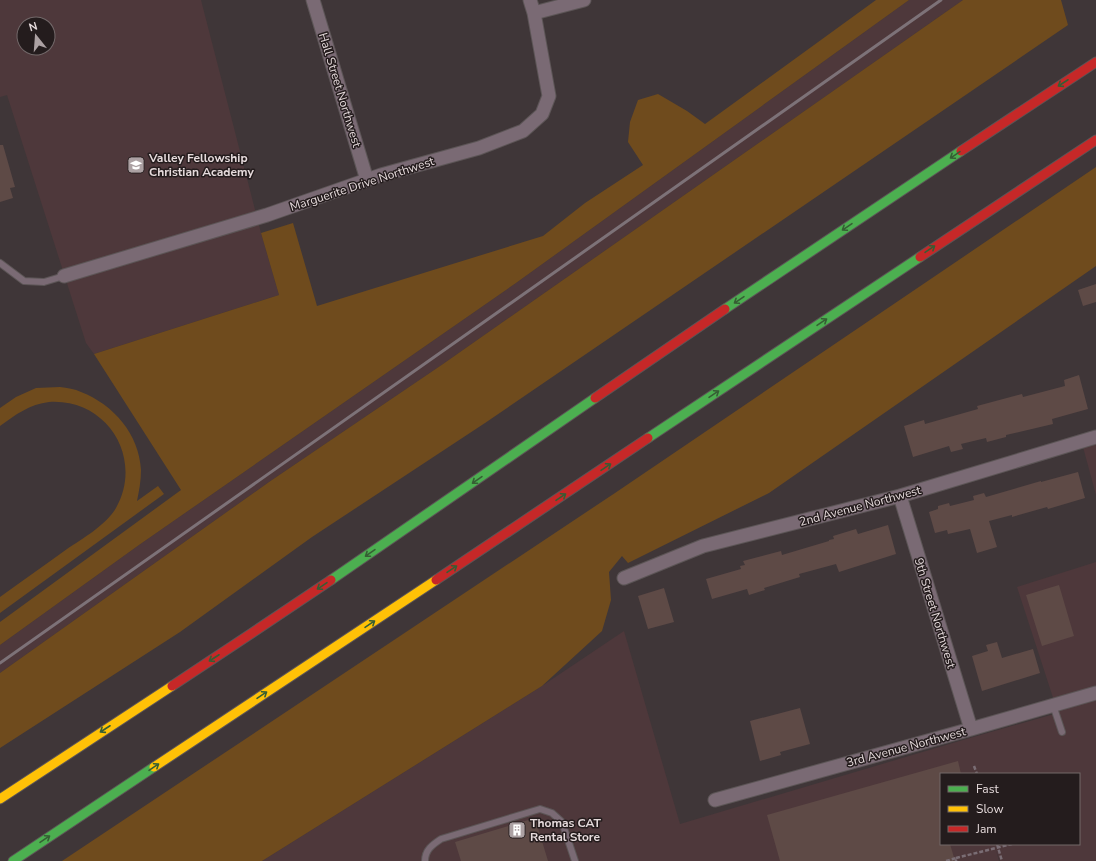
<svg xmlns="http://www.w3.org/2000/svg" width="1096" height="861" font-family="'Nunito Sans',sans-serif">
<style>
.built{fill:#4e383b;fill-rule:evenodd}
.green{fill:#6f4b1d}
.building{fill:#5e4a46}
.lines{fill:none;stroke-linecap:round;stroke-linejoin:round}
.lane-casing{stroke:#5c5556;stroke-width:8}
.street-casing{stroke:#5c5556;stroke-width:15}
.fast-casing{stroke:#5c5556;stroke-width:11}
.slow-casing{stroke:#5c5556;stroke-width:11}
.jam-casing{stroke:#5c5556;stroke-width:11}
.path{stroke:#7a6d74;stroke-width:2.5;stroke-dasharray:4 2;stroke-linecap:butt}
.lane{stroke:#7a6a74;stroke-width:6}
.street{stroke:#7a6a74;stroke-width:13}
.fast{stroke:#4caf50;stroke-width:9}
.slow{stroke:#ffc107;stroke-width:9}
.jam{stroke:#c62828;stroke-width:9}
.rail{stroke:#7d7278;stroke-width:3}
.oneway{stroke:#365e34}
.labels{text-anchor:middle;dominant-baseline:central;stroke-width:3;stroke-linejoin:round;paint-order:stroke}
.street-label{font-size:12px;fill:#e6dbdc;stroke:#241c1d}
.poi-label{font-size:12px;font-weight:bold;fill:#e6dbdc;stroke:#241c1d;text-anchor:start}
</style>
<rect width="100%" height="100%" fill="#3f3638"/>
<path class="built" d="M 0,0 L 201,0 L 261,233 L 279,295 L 94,354 L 86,343 L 7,95 L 0,97 ZM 24,24 L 48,24 L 48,48 L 24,48 Z
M 909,0 L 963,0 L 443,364 L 269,482 L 0,673 L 0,645 L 139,545 L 516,283 Z
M 1096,443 L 1096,495 L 1083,447 Z
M 1096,562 L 1096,861 L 1000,861 L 996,850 L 999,861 L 262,861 L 542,686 L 624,631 L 680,824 L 963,740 L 1058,713 L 1017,587 ZM 941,774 L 1079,774 L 1079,844 L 941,844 Z"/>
<path class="green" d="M 876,0 L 909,0 L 516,283 L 139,545 L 0,645 L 0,622 L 181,490 L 94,354 L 279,295 L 261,233 L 293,223 L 317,306 L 543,236 L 585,203 L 643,165 L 628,142 L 630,122 L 638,100 L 658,94 L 687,111 L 705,124 Z
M 963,0 L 1061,0 L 1068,25 L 485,423 L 312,537 L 180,632 L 0,748 L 0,673 L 269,482 L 443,364 Z
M 1096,167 L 1096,266 L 769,493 L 628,563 L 622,556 L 609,572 L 611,600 L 602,631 L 542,686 L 262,861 L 62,861 L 615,493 Z
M 60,387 C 67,388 75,389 81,392 C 114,405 139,434 141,470 C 141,481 139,491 137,501 L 158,486 L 164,494 L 0,613 L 0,597 C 22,581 45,565 67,549 C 82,539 106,525 116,508 C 144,458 107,398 49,402 C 30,404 15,415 0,426 L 0,408 L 16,397 L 36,388 Z"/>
<path class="building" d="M 0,145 L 3,145 L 15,187 L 10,188 L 13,198 L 0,202 Z
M 1096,284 L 1096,302 L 1083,306 L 1078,290 Z
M 1079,375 L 1088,409 L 1052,419 L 1053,424 L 1006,435 L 1006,437 L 987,442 L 986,438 L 961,444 L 963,449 L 951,452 L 949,446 L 913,457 L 904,426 L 924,420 L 925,424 L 978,409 L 977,406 L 1022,394 L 1023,397 L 1065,386 L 1064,380 Z
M 1078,472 L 1085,498 L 1048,509 L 1047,507 L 1012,517 L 1012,515 L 989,521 L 997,547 L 977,553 L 970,529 L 948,534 L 947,530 L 935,533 L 929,512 L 938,509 L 938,506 L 949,503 L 950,506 L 974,500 L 973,496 L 984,493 L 986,497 L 1041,481 L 1041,482 Z
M 888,525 L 896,554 L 839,572 L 836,564 L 799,574 L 800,577 L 764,588 L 765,590 L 749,595 L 747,589 L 712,599 L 706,579 L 741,569 L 740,566 L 745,565 L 743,561 L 781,551 L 782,555 L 829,541 L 829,540 L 834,539 L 833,536 L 856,529 L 858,534 Z
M 1059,585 L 1074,636 L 1042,646 L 1026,595 Z
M 664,588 L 674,622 L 648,629 L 638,596 Z
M 997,642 L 1002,658 L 1033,649 L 1040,673 L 982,691 L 972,656 L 988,651 L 986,645 Z
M 800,708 L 810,744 L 780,752 L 781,755 L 760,761 L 750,721 Z
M 958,761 L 961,774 L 941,774 L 941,844 L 950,844 L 955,861 L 780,861 L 767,815 Z
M 535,818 L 548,861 L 461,861 L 455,842 Z"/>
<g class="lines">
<g class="lane-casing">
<path id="lane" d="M 0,263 L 24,281 L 44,282 L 64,276
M 1053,705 L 1062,732
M 425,861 C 425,850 432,845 441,839 L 540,809 L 552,813 L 562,822 L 575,861"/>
</g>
<g class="street-casing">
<path id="street" d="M 313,0 L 367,180
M 534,13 L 584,0
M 64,276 L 267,215 L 381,175 L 479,148 L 523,131 L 542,114 L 549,96 L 534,13 L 530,0
M 900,496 L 971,729
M 624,578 L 703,546 L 900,496 L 1096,437
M 715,800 L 971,729 L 1096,693"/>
</g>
<g class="fast-casing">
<path id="fast" d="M 725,309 L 961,151
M 648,438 L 920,257
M 331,580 L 595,398
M 13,861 L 154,767"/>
</g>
<g class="slow-casing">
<path id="slow" d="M 154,767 L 436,580
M 0,799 L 172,686"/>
</g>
<g class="jam-casing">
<path id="jam" d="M 961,151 L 1096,62
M 920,257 L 1096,140
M 595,398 L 725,309
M 436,580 L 648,438
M 172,686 L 252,633 L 331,580"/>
</g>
<path class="path" d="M 974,766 L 977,774
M 997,844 L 1002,861
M 956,858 L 1012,844
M 946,861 L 956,858 L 956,861"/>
<use href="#lane" class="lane"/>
<use href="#street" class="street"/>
<use href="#fast" class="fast"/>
<use href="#slow" class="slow"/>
<use href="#jam" class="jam"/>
<path class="rail" d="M 0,663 L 941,0"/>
</g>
<defs><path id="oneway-shaft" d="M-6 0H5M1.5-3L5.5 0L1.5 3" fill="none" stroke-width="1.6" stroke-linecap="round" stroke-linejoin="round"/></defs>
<g class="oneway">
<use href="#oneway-shaft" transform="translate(1063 83) rotate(147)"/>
<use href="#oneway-shaft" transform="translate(955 155) rotate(146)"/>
<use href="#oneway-shaft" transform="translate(847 227) rotate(146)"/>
<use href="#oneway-shaft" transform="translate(930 249) rotate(-34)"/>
<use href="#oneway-shaft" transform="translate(739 300) rotate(146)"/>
<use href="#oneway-shaft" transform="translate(822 322) rotate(-34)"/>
<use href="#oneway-shaft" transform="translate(714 394) rotate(-34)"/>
<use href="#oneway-shaft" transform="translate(606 467) rotate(-34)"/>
<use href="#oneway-shaft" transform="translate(477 480) rotate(145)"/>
<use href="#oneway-shaft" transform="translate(561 497) rotate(-34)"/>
<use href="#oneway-shaft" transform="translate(370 553) rotate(145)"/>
<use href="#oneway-shaft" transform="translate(452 569) rotate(-34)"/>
<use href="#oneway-shaft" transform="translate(322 586) rotate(146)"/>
<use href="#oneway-shaft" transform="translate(370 624) rotate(-34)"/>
<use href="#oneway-shaft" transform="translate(214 658) rotate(147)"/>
<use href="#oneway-shaft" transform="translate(262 695) rotate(-34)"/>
<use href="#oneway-shaft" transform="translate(105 729) rotate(147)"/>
<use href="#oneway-shaft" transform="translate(154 767) rotate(-34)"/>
<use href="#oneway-shaft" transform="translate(45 839) rotate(-34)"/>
</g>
<defs>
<g id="school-square" transform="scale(0.9)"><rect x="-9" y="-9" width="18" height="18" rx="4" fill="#aca1a3" stroke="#241c1d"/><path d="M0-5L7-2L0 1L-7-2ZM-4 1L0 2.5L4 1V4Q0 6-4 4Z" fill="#fff"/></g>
<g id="building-square" transform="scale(0.9)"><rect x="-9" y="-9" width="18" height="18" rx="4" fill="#aca1a3" stroke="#241c1d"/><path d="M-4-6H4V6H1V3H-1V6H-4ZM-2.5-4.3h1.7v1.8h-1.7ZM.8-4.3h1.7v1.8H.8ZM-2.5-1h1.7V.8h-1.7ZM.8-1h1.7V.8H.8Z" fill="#fff"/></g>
</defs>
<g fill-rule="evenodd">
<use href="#school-square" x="136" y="165"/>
<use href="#building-square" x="517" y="830"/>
</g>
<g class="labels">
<g class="street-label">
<text transform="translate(340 90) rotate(73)">Hall Street Northwest</text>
<text transform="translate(362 184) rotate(-18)">Marguerite Drive Northwest</text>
<text transform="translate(860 506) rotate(-15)">2nd Avenue Northwest</text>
<text transform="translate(935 613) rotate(73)">9th Street Northwest</text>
<text transform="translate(906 747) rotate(-15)">3rd Avenue Northwest</text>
</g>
<g class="poi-label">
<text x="149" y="158">Valley Fellowship<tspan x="149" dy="14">Christian Academy</tspan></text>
<text x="530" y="823">Thomas CAT<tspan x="530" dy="14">Rental Store</tspan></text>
</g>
</g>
<rect x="940" y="773" width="140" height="72" fill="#241c1d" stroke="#726869"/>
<rect x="948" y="786" width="20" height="6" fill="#4caf50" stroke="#726869"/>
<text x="976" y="793" font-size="12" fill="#e6dbdc">Fast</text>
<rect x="948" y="806" width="20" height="6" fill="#ffc107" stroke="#726869"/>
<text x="976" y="813" font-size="12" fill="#e6dbdc">Slow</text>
<rect x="948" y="826" width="20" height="6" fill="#c62828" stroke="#726869"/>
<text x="976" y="833" font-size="12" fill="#e6dbdc">Jam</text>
<g transform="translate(36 36) rotate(343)"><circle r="19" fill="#241c1d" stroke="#726869"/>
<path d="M0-3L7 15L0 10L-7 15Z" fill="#aca1a3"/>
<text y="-6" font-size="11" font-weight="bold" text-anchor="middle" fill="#e6dbdc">N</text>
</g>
</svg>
